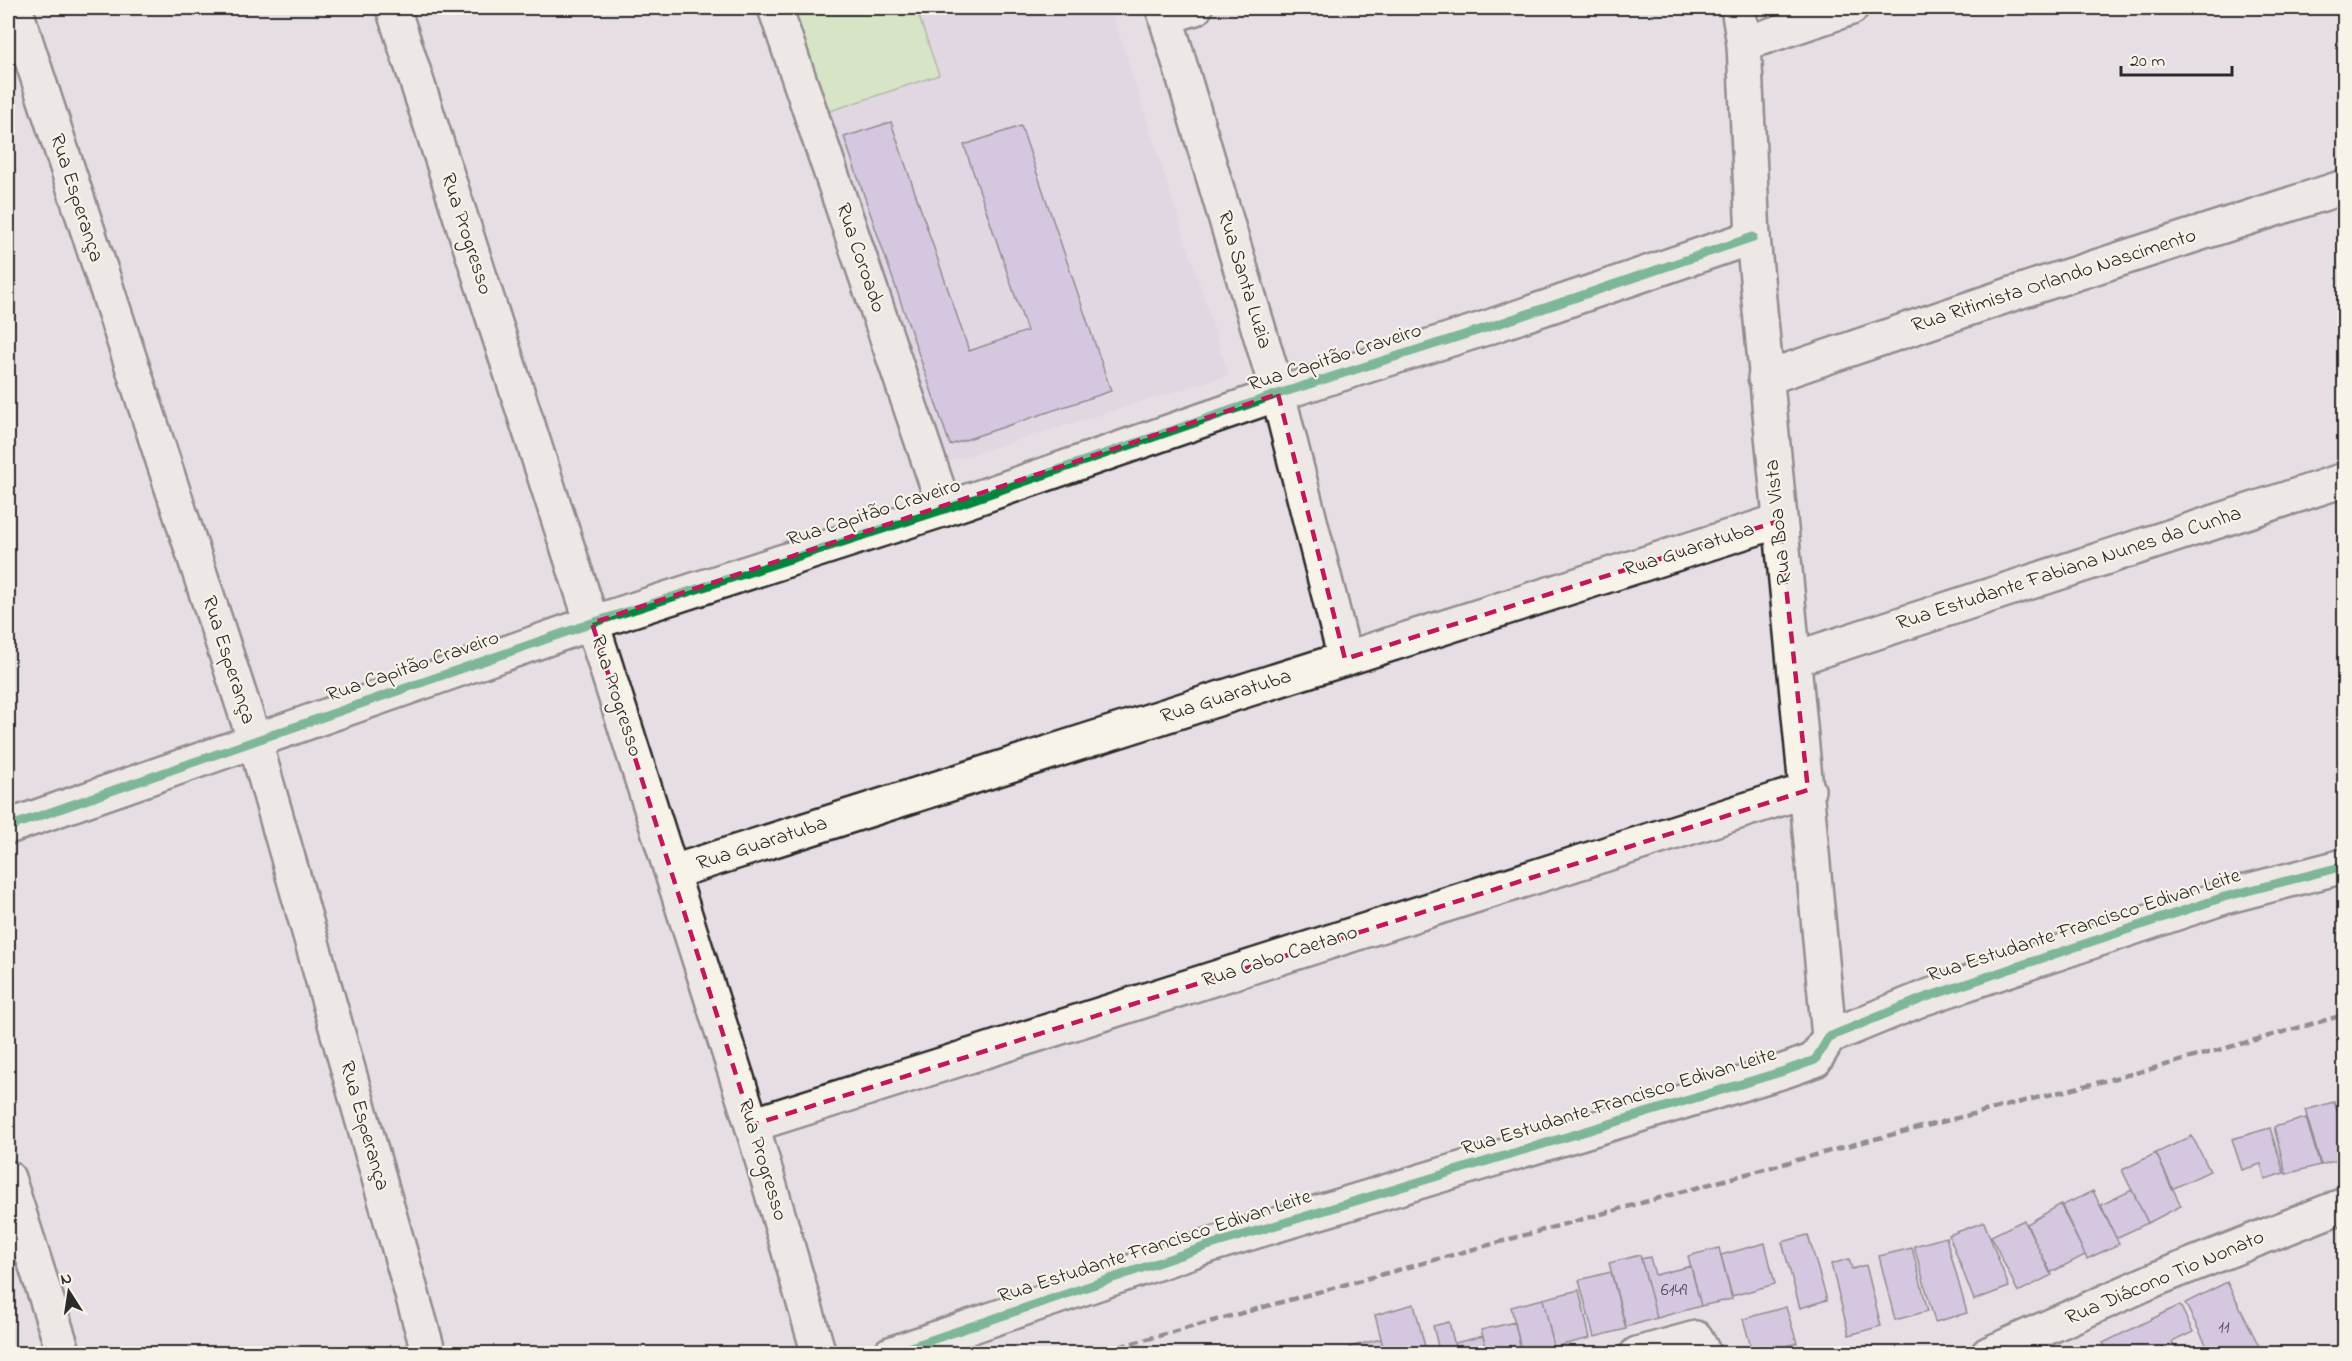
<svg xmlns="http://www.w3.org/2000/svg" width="2352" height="1361" font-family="'Indie Flower',sans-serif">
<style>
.built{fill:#dbcfe2}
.green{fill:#c8eaa2;stroke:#7a8a66;stroke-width:1.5}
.building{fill:#c0acdc;stroke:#2b2b2b;stroke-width:1.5}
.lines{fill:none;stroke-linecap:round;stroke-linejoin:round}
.minor-casing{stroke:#2b2b2b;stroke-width:38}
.tertiary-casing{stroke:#2b2b2b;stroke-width:38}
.minor{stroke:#f7f3e8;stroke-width:33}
.tertiary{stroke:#f7f3e8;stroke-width:33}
.rail{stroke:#2b2b2b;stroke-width:4.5;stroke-dasharray:9 4.5;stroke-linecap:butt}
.cycleway-casing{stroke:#f7f3e8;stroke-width:13}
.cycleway{stroke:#00873e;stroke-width:9}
.marked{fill:none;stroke:#c2185b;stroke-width:4.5;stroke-dasharray:12 8;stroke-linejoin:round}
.labels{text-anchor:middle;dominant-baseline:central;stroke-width:4.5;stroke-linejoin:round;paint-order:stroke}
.number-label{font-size:18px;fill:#504b57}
.street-label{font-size:21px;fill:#2b2b2b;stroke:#f7f3e8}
</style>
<rect width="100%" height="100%" fill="#e6dee4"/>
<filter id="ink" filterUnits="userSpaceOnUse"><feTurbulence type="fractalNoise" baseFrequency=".0167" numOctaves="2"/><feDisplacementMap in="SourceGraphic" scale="12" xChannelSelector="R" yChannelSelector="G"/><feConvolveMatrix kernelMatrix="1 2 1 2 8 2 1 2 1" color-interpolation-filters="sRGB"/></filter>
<g filter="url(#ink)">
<path class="built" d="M 784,8 L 1111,8 L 1229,375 L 947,462 Z"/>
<path class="green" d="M 792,8 L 916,8 L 939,75 L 827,112 Z"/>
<path class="building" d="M 891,122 L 969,351 L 1027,331 L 964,145 L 1021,126 L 1111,391 L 950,445 L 844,137 Z
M 2334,1102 L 2340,1120 L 2344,1119 L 2344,1158 L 2321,1165 L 2305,1110 Z
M 2306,1118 L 2320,1165 L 2286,1174 L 2274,1127 Z
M 2270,1128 L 2284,1173 L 2265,1179 L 2261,1164 L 2242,1170 L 2232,1139 Z
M 2192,1136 L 2210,1171 L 2172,1189 L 2156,1153 Z
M 2156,1153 L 2181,1206 L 2148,1223 L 2122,1170 Z
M 2132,1190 L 2148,1223 L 2116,1238 L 2101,1205 Z
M 2093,1191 L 2119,1244 L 2087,1259 L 2061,1206 Z
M 2061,1204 L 2085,1255 L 2050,1273 L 2027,1224 Z
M 2024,1220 L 2052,1275 L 2018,1292 L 1991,1236 Z
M 1984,1222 L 2009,1287 L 1974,1300 L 1949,1235 Z
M 1808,1235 L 1827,1300 L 1800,1308 L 1782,1242 Z
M 1946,1237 L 1967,1313 L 1935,1322 L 1914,1246 Z
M 1765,1243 L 1775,1284 L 1732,1296 L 1721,1255 Z
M 1719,1248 L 1732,1299 L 1701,1306 L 1688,1256 Z
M 1912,1248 L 1928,1311 L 1895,1320 L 1879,1256 Z
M 1640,1255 L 1657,1318 L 1626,1327 L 1609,1263 Z
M 1650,1257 L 1655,1275 L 1691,1266 L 1701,1306 L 1657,1318 L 1641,1259 Z
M 1849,1259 L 1852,1269 L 1866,1265 L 1881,1326 L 1849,1335 L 1831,1264 Z
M 1611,1272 L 1626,1329 L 1594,1337 L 1579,1280 Z
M 2227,1282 L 2263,1354 L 2211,1354 L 2185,1303 Z
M 1579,1290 L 1590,1338 L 1554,1347 L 1543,1299 Z
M 1543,1299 L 1555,1352 L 1522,1354 L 1511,1307 Z
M 1414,1304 L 1427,1354 L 1385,1354 L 1375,1315 Z
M 2180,1305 L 2193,1332 L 2172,1342 L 2178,1354 L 2100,1354 L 2106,1348 L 2103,1343 Z
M 1786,1307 L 1797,1343 L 1753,1354 L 1743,1319 Z
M 1449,1322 L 1457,1354 L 1440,1354 L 1433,1326 Z
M 1515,1322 L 1522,1354 L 1488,1354 L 1481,1330 Z
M 1483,1336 L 1488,1354 L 1457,1354 L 1455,1343 Z
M 1381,1339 L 1385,1354 L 1351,1354 L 1349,1347 Z"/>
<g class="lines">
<g class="minor-casing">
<path id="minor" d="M 15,8 L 255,742 L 429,1354
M 775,8 L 945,509
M 1163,8 L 1278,394 L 1345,659
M 1738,8 L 1744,44
M 1166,17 L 1195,8
M 1753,237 C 1776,503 1806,770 1829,1037
M 1765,378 L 2015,293 L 2344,187
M 1794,659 L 2344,480
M 8,827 L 592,623 L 393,8
M 673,872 L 1779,521
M 752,1125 L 1808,790
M 8,1178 L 64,1354
M 890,1354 L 1204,1247 L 1784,1071 L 1815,1060 L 1829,1037 L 1924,998 L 2224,897 L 2344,866
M 1637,1354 L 1696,1338 L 1704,1354
M 1988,1354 L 2156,1279 L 2344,1205"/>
</g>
<g class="tertiary-casing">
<path id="tertiary" d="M 819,1354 L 752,1125 L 592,623 L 945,509 L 1278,394 L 1486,328 L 1753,237 L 1744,44 L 1851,8"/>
</g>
<use href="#minor" class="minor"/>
<use href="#tertiary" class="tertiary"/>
<path class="rail" d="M 1093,1354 L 1859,1143 L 2151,1069 L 2344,1015"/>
<g class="cycleway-casing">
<path id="cycleway" d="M 8,827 L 592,623 L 945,509 L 1278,394 L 1486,328 L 1753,237
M 890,1354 L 1204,1247 L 1784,1071 L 1815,1060 L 1829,1037 L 1924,998 L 2224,897 L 2344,866"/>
</g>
<use href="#cycleway" class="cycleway"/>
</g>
</g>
<path d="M0 0H2352V1361H0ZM 1278,394 L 1345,659 L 1779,521 L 1808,790 L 752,1125 L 592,623 Z" fill="#e6dee4" fill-opacity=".55" fill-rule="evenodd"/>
<path class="marked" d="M 1278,394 L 1345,659 L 1779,521 L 1808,790 L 752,1125 L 592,623 Z"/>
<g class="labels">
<g class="number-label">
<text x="1674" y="1291">6149</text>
<text x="2224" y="1328">11</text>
</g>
<g class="street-label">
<text transform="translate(76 198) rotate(72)">Rua Esperança</text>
<text transform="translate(466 234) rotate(72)">Rua Progresso</text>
<text transform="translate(860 258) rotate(71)">Rua Coroado</text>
<text transform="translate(1244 280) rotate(73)">Rua Santa Luzia</text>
<text transform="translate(2054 281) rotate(-18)">Rua Ritimista Orlando Nascimento</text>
<text transform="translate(1335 358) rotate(-18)">Rua Capitão Craveiro</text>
<text transform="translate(874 513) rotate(-18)">Rua Capitão Craveiro</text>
<text transform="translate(1779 522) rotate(-96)">Rua Boa Vista</text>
<text transform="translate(1689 550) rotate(-18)">Rua Guaratuba</text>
<text transform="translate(2069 569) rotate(-18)">Rua Estudante Fabiana Nunes da Cunha</text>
<text transform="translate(228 660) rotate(72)">Rua Esperança</text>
<text transform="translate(413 667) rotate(-19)">Rua Capitão Craveiro</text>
<text transform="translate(616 696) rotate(72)">Rua Progresso</text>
<text transform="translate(1226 697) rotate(-18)">Rua Guaratuba</text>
<text transform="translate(762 844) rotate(-18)">Rua Guaratuba</text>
<text transform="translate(2084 926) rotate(-18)">Rua Estudante Francisco Edivan Leite</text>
<text transform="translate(1280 957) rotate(-18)">Rua Cabo Caetano</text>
<text transform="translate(1619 1102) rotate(-17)">Rua Estudante Francisco Edivan Leite</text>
<text transform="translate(364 1126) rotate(74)">Rua Esperança</text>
<text transform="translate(762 1160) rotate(73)">Rua Progresso</text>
<text transform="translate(1155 1247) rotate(-18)">Rua Estudante Francisco Edivan Leite</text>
<text transform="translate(2165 1278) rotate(-23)">Rua Diácono Tio Nonato</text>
</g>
</g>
<rect width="2352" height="1361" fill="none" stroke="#f7f3e8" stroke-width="30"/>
<rect x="15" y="15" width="2322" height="1331" fill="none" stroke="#2b2b2b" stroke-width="2" filter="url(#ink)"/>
<g transform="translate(69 1292) rotate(348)" stroke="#f7f3e8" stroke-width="4.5" paint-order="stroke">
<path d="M0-4.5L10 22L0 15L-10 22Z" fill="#2b2b2b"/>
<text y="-9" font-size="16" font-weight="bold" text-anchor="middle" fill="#2b2b2b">N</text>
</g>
<path d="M2121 66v9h111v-9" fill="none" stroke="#2b2b2b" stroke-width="3"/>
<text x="2130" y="66" font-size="18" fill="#2b2b2b" stroke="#f7f3e8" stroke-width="4.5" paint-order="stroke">20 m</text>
</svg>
